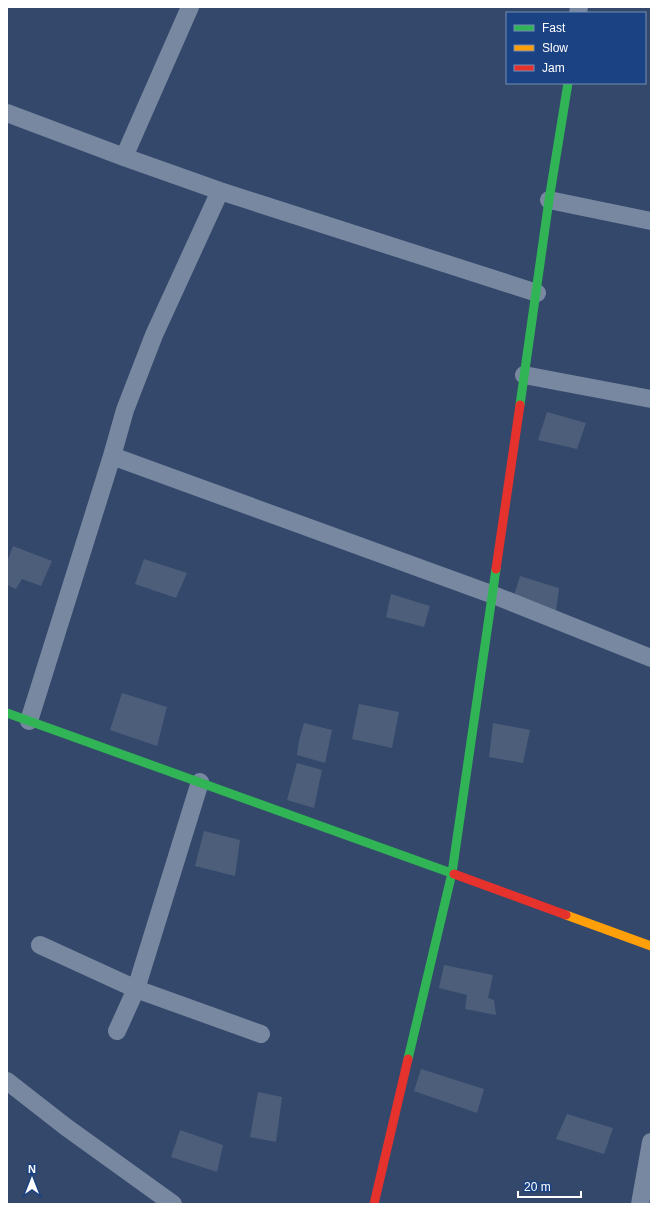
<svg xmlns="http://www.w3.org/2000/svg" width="658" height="1211" font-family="Helvetica,sans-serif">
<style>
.building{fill:#4d5e7a}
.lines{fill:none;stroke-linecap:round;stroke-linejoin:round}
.street{stroke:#7988a1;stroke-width:18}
.fast{stroke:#30b455;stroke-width:9}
.slow{stroke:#ff9f0a;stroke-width:9}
.jam{stroke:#e5322d;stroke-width:9}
</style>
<rect width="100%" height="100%" fill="#33486b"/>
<path class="building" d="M 547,412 L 586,423 L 577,449 L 538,440 Z
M 13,546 L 52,561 L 41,586 L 22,579 L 16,589 L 7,585 L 7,562 Z
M 144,559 L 187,573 L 176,598 L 135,584 Z
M 520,576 L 559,588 L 555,619 L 512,602 Z
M 391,594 L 430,606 L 424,627 L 386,617 Z
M 122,693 L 167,707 L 157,746 L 110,730 Z
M 359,704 L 399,712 L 392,748 L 352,739 Z
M 304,723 L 332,730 L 325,763 L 297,755 L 299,740 Z
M 493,723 L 530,730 L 523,763 L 489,757 Z
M 297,763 L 322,770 L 314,808 L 287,800 Z
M 204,831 L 240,840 L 235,876 L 195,866 Z
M 444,965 L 493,975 L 488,998 L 494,1000 L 496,1015 L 465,1009 L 467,995 L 439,988 Z
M 421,1069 L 484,1089 L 477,1113 L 414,1091 Z
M 258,1092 L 282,1097 L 276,1142 L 250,1137 Z
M 567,1114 L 613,1128 L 604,1154 L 556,1139 Z
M 180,1130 L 223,1145 L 217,1172 L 171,1157 Z"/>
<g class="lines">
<path class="street" d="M 578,13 L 579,7
M 7,113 L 124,157 L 220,191 L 537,293
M 124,157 L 190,7
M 549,200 L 651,221
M 524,375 L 651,399
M 112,456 L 491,594 L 651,658
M 29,721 L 112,456 L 125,410 L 154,335 L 220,191
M 40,945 L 136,989 L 261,1034
M 117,1031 L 136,989 L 200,782
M 7,1081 L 66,1127 L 173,1204
M 640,1204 L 651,1142"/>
<path class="fast" d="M 520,405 L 549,200 L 568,83
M 7,713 L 454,874
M 408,1059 L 452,873 L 496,569"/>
<path class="slow" d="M 566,915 L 651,946"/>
<path class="jam" d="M 496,569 L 520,405
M 454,874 L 566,915
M 374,1204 L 408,1059"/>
</g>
<rect width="658" height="1211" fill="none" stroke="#ffffff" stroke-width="16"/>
<rect x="506" y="12" width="140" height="72" fill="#1b4283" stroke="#768eb5"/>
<rect x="514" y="25" width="20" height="6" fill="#30b455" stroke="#768eb5"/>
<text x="542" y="32" font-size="12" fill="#ffffff">Fast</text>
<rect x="514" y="45" width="20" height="6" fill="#ff9f0a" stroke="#768eb5"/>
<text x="542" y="52" font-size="12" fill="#ffffff">Slow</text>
<rect x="514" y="65" width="20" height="6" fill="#e5322d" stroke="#768eb5"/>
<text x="542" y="72" font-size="12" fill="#ffffff">Jam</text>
<g transform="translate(32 1179)" stroke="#1b4283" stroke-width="3" paint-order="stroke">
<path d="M0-3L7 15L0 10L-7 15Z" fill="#ffffff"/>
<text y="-6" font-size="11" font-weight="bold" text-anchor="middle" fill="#ffffff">N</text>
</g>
<path d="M518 1191v6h63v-6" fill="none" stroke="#ffffff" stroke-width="2"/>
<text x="524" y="1191" font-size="12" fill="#ffffff" stroke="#1b4283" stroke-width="3" paint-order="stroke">20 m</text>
</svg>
